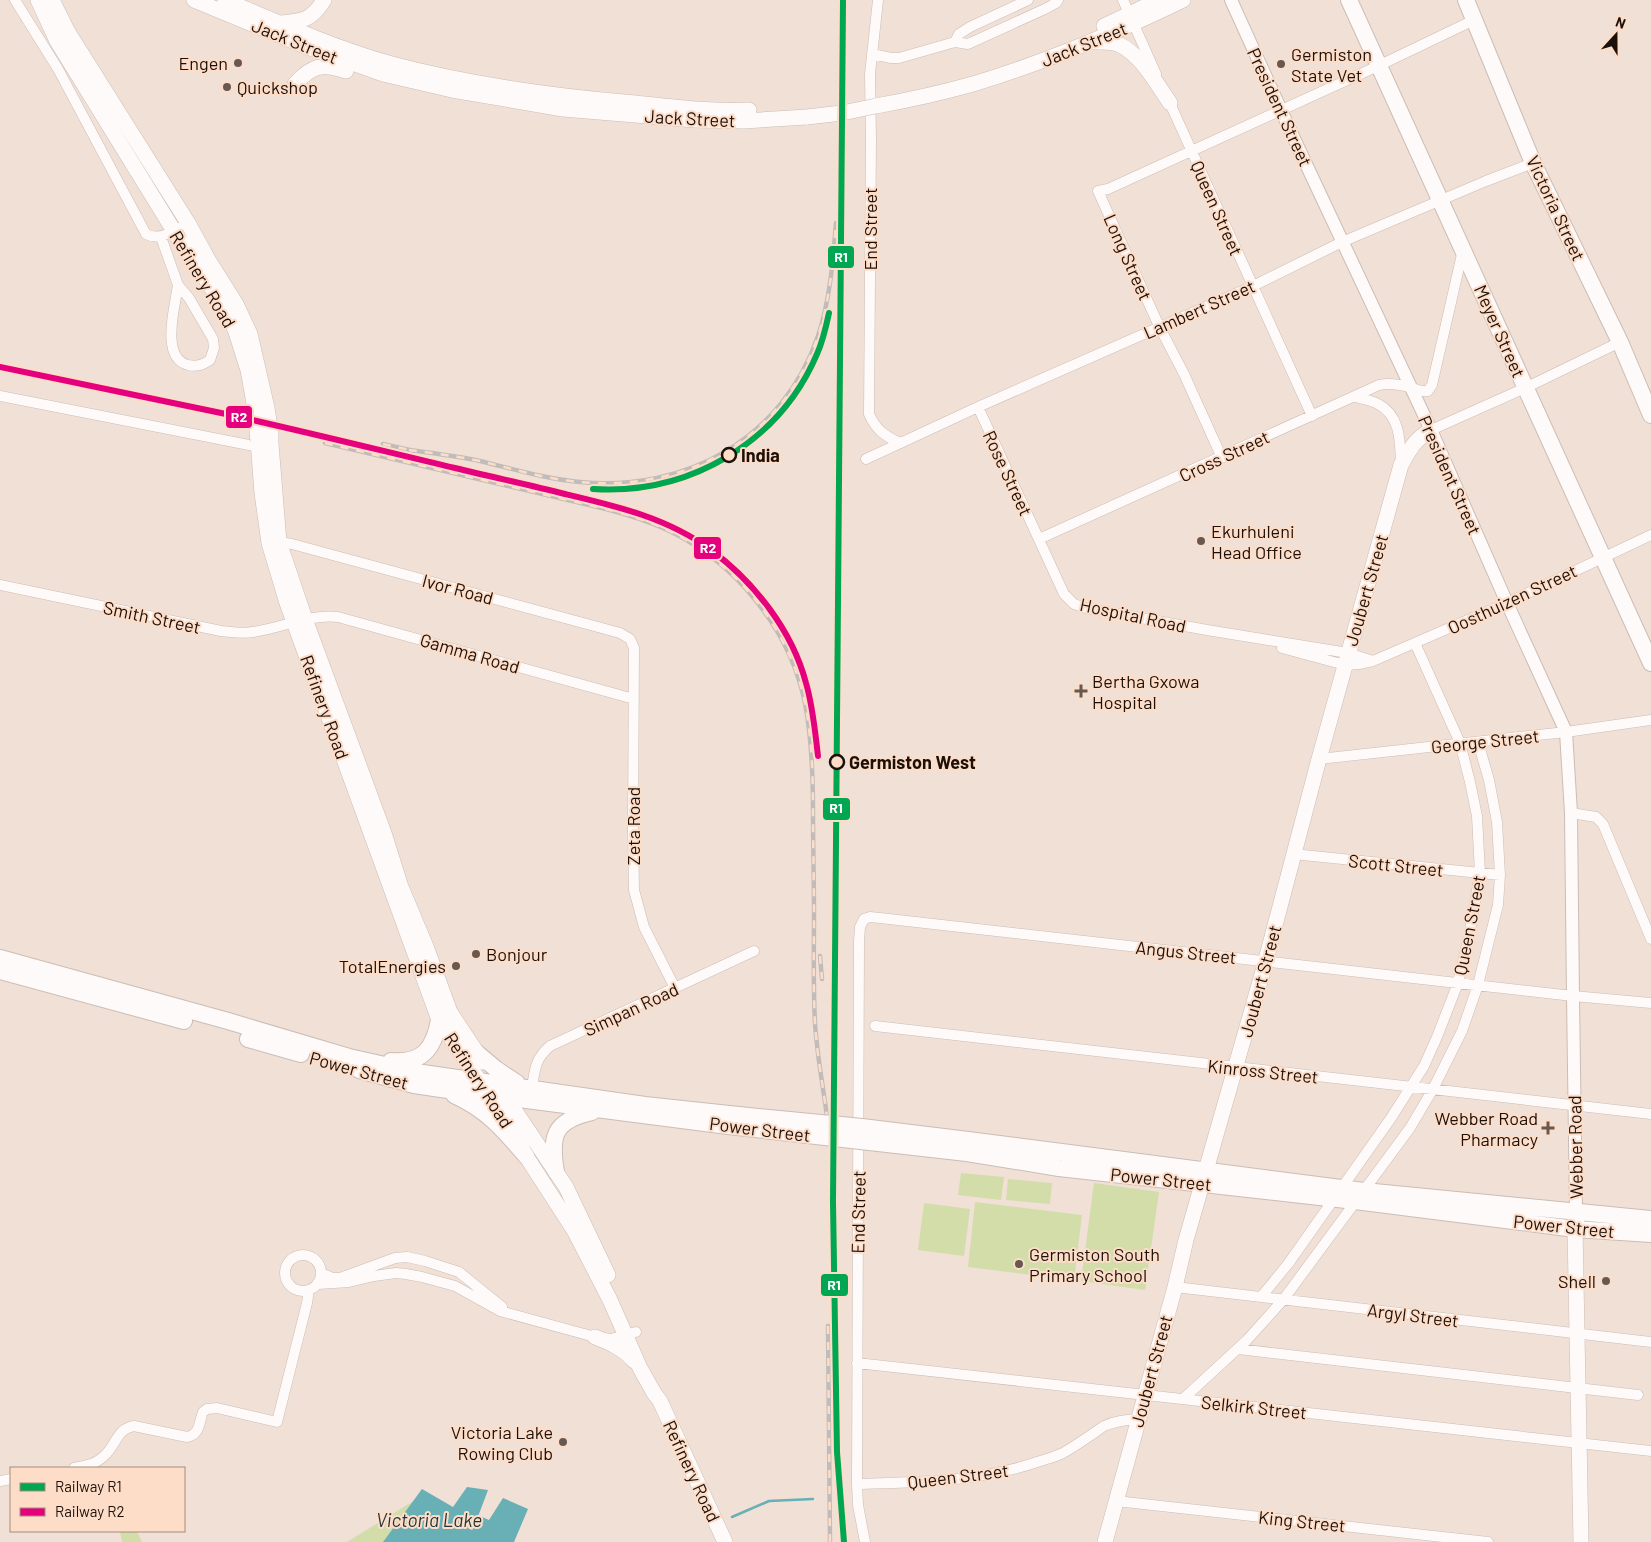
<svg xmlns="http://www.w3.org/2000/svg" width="1651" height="1542" font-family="Barlow,sans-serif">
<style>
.green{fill:#d2ddaa}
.water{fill:#68afb6}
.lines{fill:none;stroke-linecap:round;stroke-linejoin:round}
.stream{stroke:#68afb6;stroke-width:2.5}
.minor-casing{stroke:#cbbdb5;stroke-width:11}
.tertiary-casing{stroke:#cbbdb5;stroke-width:14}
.secondary-casing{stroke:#cbbdb5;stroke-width:16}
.primary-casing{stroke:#cbbdb5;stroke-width:18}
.minor{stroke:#fdfaf9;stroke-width:10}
.tertiary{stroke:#fdfaf9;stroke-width:12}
.secondary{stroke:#fdfaf9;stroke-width:15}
.primary{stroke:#fdfaf9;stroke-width:16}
.rail-casing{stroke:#c1bcba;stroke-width:4.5}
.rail{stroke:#feddc8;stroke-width:2.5;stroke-dasharray:8;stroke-linecap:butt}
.secondary-bridge-casing{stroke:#cbbdb5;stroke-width:16;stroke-linecap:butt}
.primary-bridge-casing{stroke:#cbbdb5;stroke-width:18;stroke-linecap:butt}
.secondary-bridge{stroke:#fdfaf9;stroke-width:15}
.primary-bridge{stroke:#fdfaf9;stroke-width:16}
.rail-1-casing{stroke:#feddc8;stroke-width:10}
.rail-2-casing{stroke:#feddc8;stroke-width:10}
.rail-1{stroke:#00a651;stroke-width:6}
.rail-2{stroke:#e5007d;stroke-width:6}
.poi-dot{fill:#675951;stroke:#feddc8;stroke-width:2}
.stop-dot{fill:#feddc8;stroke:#1c110a;stroke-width:2.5}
.labels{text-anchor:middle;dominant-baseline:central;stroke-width:4;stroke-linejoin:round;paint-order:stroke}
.street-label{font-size:18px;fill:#1c110a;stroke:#feddc8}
.poi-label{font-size:18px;fill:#1c110a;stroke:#feddc8;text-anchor:start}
.stop-label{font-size:18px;font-weight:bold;fill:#1c110a;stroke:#feddc8;text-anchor:start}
.water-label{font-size:19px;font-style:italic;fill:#1d3438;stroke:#feddc8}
.line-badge{stroke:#feddc8;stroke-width:2}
.badge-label{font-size:14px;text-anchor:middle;font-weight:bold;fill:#fff}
</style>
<rect width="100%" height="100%" fill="#f1e0d5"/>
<path class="green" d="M 961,1173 L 1004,1177 L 1001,1200 L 958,1195 Z
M 1008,1179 L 1052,1183 L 1050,1204 L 1006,1200 Z
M 1094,1183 L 1159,1192 L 1145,1290 L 1081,1281 Z
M 975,1202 L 1082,1215 L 1074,1280 L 968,1267 Z
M 924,1203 L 970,1209 L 964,1256 L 918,1250 Z
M 415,1500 L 383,1542 L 347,1542 Z
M 120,1531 L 137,1531 L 142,1542 L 122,1542 Z"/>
<path class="water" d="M 467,1487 L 488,1490 L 479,1514 L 468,1528 L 472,1530 L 482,1517 L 489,1520 L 503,1498 L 528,1509 L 514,1542 L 383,1542 L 422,1489 L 453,1507 Z"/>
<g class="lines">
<path class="stream" d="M 732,1517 L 769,1501 L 813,1499"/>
<g class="minor-casing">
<path id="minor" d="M 15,0 L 58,69 L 146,234 C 157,240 168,235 178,228
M 878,0 L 870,74 L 871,139 L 869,414 C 876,430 885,436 900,443
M 1123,0 L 1156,74
M 955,42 L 959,34 L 970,27 L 1028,0
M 872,54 L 891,58 L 899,58 L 955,42 L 968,44 L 1047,8 L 1056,3 L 1058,0
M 1168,99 L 1312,416
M 161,237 L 178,285 L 189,298 L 213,339 L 214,348 L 210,360 C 202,365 197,367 188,365 C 160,358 175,306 178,285
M 0,396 L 264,448
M 1355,397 C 1363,399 1371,400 1378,404 C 1401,416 1400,442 1401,464
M 978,407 L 1064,594 L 1074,604 L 1086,608 L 1207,630 L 1348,653 L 1373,661
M 1431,430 L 1525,388 L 1620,342
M 1222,458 L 1184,374 L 1159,326 L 1098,191 L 1108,189 L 1378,66 L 1474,20
M 866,459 L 978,407 L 1253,286 L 1342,242 L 1486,181 L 1533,163
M 1039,539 L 1379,385 C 1389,383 1402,385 1412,388 C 1418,390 1422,392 1428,391 L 1432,385 L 1463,250
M 274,543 L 279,542 L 292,544 L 620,633 L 630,639 L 634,648 L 633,830 L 634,890 L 644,927 L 675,988
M 0,585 L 221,631 C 232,632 242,634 253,632 C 282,628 308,614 338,617 L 634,699
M 1282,648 L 1345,665 L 1359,664 L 1373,661 L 1507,603 L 1651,535
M 1319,759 L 1566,732 L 1651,720
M 1571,813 L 1596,817 L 1603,824 L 1651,939
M 1293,854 L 1500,875
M 875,1026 L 1651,1114
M 532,1087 C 535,1069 535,1059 550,1046 L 754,951
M285 1273a18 18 0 1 1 36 0a18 18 0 1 1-36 0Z
M 321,1273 L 333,1278 L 340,1278 L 395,1258 L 407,1257 L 425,1261 L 459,1272 L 502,1307
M 318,1284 L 349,1282 L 374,1276 L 396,1273 L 406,1274 L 422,1277 L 455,1286 L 500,1311 L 595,1337 L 611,1339 L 636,1332
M 1175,1287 L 1651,1342
M 1261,1297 L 1288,1264 L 1391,1118 L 1424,1066 L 1437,1037 L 1458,983 L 1469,936 L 1480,873 L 1477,816 L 1470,782 L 1460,743 L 1415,643
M 1238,1349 L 1638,1395
M 857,1363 L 1651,1451
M 1183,1399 L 1247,1340 L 1283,1300 L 1410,1128 L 1433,1089 L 1462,1031 L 1478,985 L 1498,905 L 1500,875 L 1497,822 L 1489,780 L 1478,742
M 74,1468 C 85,1466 96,1464 104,1456 C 116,1446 116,1429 134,1426 L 187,1437 C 200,1435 199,1422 203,1412 L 207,1409 L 217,1408 L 277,1422 L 307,1303 L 309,1290
M 0,1481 L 11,1479
M 857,1484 C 918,1482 979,1482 1037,1462 C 1046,1459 1055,1457 1063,1453 C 1077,1445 1091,1435 1104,1426 C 1115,1421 1126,1420 1138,1419
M 1116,1501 L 1488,1542
M 865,1542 L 858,1505 L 857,1484 L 859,941 L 860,927 L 864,919 L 870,917 L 880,918 L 1573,996 L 1651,1003"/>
</g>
<g class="tertiary-casing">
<path id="tertiary" d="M 1231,0 L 1290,130 L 1431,430 L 1507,603 L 1566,732 L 1571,813 L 1573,996 L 1576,1212"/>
</g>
<g class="secondary-casing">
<path id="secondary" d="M 38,0 L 57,41 L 174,231 L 213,290 L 235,329 L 248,370 L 255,409
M 52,0 L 68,32 L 188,223 L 209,261 L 236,304 L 250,334 L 267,408
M 194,0 L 310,48 L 383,74 L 452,90 L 563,109 L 695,120 L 744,121 L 807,117
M 225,0 C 279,23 332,47 388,63 C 469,85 552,96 635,103 C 673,107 711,112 749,110
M 281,23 C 303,21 312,20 324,0
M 1104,26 L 1159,0
M 1094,42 C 1102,42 1110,41 1118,44 C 1141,54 1156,83 1170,103
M 295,84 C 312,65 323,63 346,71
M 876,106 C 909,100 941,93 973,84 C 1046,62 1115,33 1183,0
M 258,441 L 262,493 L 269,543 L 287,603 L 439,1020 L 514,1133 L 526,1156 L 575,1232 L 610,1300 L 640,1368 L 654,1393 L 660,1401 L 725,1542
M 271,444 L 279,542 L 305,619 L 384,833 L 401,887 L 427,949 L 450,1012 L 483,1062
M 501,1090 L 566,1187 L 608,1275
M 1577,1219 L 1575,1229 L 1581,1542
M 595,1337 C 610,1343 623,1348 634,1361
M 1105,1542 L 1175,1287 L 1186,1240 L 1263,971 L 1319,759 L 1401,465 C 1410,449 1414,440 1431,430"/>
</g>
<g class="primary-casing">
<path id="primary" d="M 1349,0 L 1651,663
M 1466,0 L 1533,163 L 1620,342 L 1651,415
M 0,958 L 228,1021 L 349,1057 L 416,1072 L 645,1105 L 729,1114
M 0,971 L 184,1021
M 248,1039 L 301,1054
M 477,1053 L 496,1069 L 517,1083
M 391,1061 C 423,1064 434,1048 439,1020
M 359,1070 L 414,1085 L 441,1089 L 728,1126
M 454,1095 C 487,1110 503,1129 526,1156
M 968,1140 L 1364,1191 L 1651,1219
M 967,1153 L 1059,1168 L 1355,1201 L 1575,1229 L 1651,1234
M 556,1172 C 550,1136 553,1121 592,1112"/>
</g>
<use href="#minor" class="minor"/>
<use href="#tertiary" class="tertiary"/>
<use href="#secondary" class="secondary"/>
<use href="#primary" class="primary"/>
<g class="rail-casing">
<path id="rail" d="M 0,367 L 227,414 L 334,440
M 325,443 L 606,509 C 625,514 645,520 663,528 C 734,560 789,627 805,703 C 812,739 813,776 813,812 C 813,846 814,880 814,914 C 814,950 813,987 815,1023 C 817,1057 824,1091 828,1124
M 383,444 L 414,451
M 409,450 C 432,453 456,456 480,461 C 513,469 546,479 580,482 C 686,492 783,439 818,336 C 830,300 833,261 836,223
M 820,956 L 822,979
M 828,1326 L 830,1542"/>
</g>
<use href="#rail" class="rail"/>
<g class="secondary-bridge-casing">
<path id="secondary-bridge" d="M 807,117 L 842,113 L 876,106
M 267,408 L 271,434 L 271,444
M 255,409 L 258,441"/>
</g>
<g class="primary-bridge-casing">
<path id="primary-bridge" d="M 729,1114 L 862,1127 L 968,1140
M 728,1126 L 967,1153"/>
</g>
<use href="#secondary-bridge" class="secondary-bridge"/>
<use href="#primary-bridge" class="primary-bridge"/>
<g class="rail-1-casing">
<path id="rail-1" d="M 843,0 L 833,1202 L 837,1452 L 844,1542
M 593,489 C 689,495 779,443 817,354 C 823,341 826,327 829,313"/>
</g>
<g class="rail-2-casing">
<path id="rail-2" d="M 0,367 C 75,383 151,398 226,414 C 303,431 379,450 455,468 C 492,477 529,485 565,494 C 616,506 668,518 711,550 C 754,582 792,630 806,683 C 813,707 815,731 818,756"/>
</g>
<use href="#rail-1" class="rail-1"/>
<use href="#rail-2" class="rail-2"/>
</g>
<g class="poi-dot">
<circle cx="238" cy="63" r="5"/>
<circle cx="1281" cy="64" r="5"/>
<circle cx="227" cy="87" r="5"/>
<circle cx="1201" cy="541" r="5"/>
<path d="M1078.5 683.5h5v5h5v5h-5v5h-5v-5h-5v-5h5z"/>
<circle cx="476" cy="954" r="5"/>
<circle cx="456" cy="966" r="5"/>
<path d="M1545.5 1120.5h5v5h5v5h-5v5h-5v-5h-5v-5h5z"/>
<circle cx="1019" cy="1264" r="5"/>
<circle cx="1606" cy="1281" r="5"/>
<circle cx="563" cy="1442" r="5"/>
</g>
<g class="stop-dot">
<circle cx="729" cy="455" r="7"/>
<circle cx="837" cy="762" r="7"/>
</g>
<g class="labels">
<g class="street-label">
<text transform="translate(295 41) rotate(22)">Jack Street</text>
<text transform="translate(1084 44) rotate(-22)">Jack Street</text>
<text transform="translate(1280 107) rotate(65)">President Street</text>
<text transform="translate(690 118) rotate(3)">Jack Street</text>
<text transform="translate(1217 208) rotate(66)">Queen Street</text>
<text transform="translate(1556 208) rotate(65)">Victoria Street</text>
<text transform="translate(870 229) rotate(-90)">End Street</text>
<text transform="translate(1128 257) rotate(66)">Long Street</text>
<text transform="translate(203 279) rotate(59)">Refinery Road</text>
<text transform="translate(1199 309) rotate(-24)">Lambert Street</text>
<text transform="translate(1500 331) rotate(66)">Meyer Street</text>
<text transform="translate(1224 456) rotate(-25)">Cross Street</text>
<text transform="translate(1008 473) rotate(65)">Rose Street</text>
<text transform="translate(1450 475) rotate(66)">President Street</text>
<text transform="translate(458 589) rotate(15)">Ivor Road</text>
<text transform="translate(1366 590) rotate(-74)">Joubert Street</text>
<text transform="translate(1512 599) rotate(-25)">Oosthuizen Street</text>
<text transform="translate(1133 615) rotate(12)">Hospital Road</text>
<text transform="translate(152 617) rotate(12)">Smith Street</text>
<text transform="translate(470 653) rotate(16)">Gamma Road</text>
<text transform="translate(325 707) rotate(70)">Refinery Road</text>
<text transform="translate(1485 741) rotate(-6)">George Street</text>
<text transform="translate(633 826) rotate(-90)">Zeta Road</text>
<text transform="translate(1396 865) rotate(6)">Scott Street</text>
<text transform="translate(1469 925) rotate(-79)">Queen Street</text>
<text transform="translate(1186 952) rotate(6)">Angus Street</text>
<text transform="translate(1260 981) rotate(-75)">Joubert Street</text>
<text transform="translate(631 1009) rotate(-25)">Simpan Road</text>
<text transform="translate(359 1070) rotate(15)">Power Street</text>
<text transform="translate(1263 1071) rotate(6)">Kinross Street</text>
<text transform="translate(479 1080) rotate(57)">Refinery Road</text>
<text transform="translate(760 1129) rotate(7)">Power Street</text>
<text transform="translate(1575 1147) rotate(-91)">Webber Road</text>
<text transform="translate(1161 1179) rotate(6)">Power Street</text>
<text transform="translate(858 1212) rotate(-89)">End Street</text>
<text transform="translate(1564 1226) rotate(6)">Power Street</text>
<text transform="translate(1413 1315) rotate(7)">Argyl Street</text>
<text transform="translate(1151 1371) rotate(-75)">Joubert Street</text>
<text transform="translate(1254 1407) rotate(6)">Selkirk Street</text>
<text transform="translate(692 1471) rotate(65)">Refinery Road</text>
<text transform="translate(958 1476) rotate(-7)">Queen Street</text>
<text transform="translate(1302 1521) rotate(6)">King Street</text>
</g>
<g class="poi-label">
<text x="1291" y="54">Germiston<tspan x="1291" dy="21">State Vet</tspan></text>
<text x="228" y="63" text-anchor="end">Engen</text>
<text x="237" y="87">Quickshop</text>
<text x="1211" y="531">Ekurhuleni<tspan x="1211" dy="21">Head Office</tspan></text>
<text x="1092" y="681">Bertha Gxowa<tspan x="1092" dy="21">Hospital</tspan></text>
<text x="486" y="954">Bonjour</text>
<text x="446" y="966" text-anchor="end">TotalEnergies</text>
<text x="1538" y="1118" text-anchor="end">Webber Road<tspan x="1538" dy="21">Pharmacy</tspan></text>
<text x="1029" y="1254">Germiston South<tspan x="1029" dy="21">Primary School</tspan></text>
<text x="1596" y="1281" text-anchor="end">Shell</text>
<text x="553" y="1432" text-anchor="end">Victoria Lake<tspan x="553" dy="21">Rowing Club</tspan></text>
</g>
<g class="stop-label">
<text x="741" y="455">India</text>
<text x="849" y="762">Germiston West</text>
</g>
<g class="water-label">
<text x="429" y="1519">Victoria Lake</text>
</g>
</g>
<g class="line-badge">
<rect x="827" y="245" width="28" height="24" rx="5" fill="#00a651"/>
<rect x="225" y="405" width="28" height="24" rx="5" fill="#e5007d"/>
<rect x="693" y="536" width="29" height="24" rx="5" fill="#e5007d"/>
<rect x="822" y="797" width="29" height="24" rx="5" fill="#00a651"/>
<rect x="820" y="1273" width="29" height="24" rx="5" fill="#00a651"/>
</g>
<g class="badge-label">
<text x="841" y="262">R1</text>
<text x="239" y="422">R2</text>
<text x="708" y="553">R2</text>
<text x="836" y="813">R1</text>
<text x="834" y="1290">R1</text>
</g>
<rect x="10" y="1467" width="175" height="65" fill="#feddc8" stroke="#a48b7c"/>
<rect x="20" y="1483" width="25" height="8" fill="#00a651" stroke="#a48b7c"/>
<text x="55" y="1492" font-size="15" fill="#1c110a">Railway R1</text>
<rect x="20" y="1508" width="25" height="8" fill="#e5007d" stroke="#a48b7c"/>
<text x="55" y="1517" font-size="15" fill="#1c110a">Railway R2</text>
<g transform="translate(1616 35) rotate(21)" stroke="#feddc8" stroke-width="4" paint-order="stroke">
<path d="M0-4L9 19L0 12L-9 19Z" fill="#1c110a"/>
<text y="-8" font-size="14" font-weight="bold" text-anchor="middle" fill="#1c110a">N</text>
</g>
</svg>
